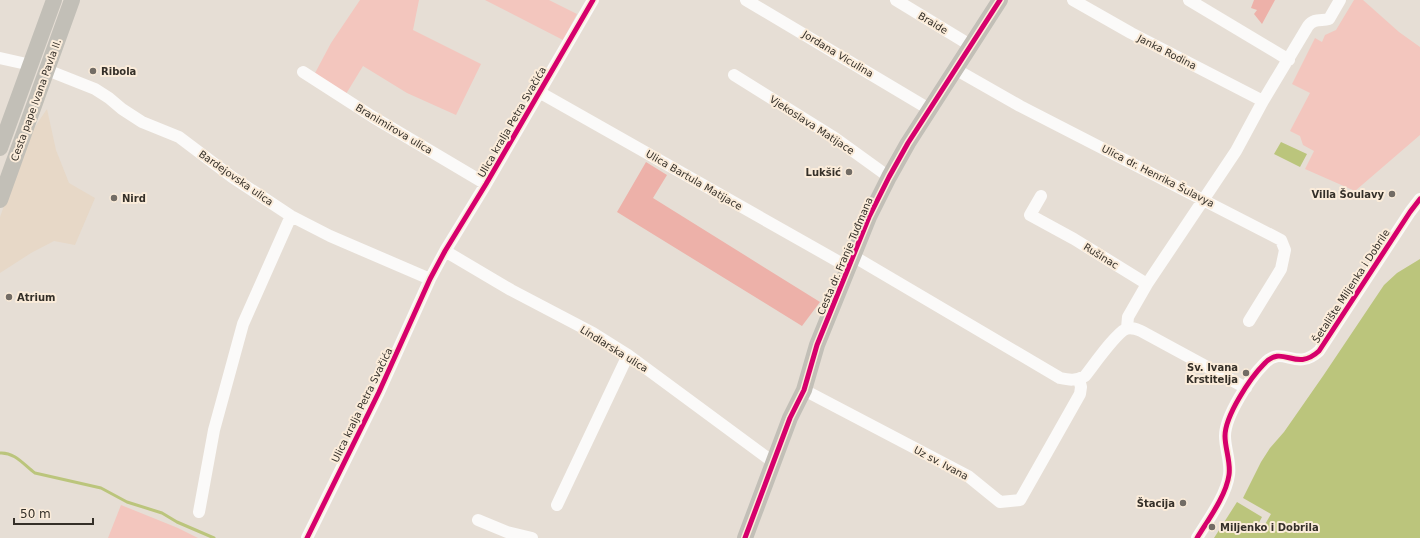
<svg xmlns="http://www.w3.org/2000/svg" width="1420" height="538" font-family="'DejaVu Sans',sans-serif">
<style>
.built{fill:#e7d8c7}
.green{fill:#f3c6be}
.forest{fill:#edb1a9}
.water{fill:#bbc57c}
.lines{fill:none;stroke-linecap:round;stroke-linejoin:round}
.stream{stroke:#bbc57c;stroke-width:3}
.minor{stroke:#fbfaf9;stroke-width:12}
.major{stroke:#c2bfb7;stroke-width:16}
.cycleway-casing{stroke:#fbecda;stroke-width:8}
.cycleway{stroke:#d6006c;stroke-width:5}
.poi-dot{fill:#726c65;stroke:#fbecda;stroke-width:1.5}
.labels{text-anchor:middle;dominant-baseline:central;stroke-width:4;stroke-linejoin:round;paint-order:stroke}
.street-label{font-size:10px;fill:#342f28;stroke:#fbecda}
.poi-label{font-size:10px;font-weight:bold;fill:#342f28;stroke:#fbecda;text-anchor:start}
</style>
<rect width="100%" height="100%" fill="#e6ded5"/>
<path class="built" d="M 47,109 L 56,150 L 69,183 L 95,198 L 75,245 L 54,241 L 31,253 L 0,273 L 0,217 L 30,134 Z"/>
<path class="green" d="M 360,0 L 419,0 L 413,30 L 481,64 L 456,115 L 407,93 L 363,66 L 346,94 L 314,75 L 331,43 Z
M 485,0 L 549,0 L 577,14 L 563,40 Z
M 1354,0 L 1363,0 L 1399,32 L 1420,47 L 1420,135 L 1355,191 L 1305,169 L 1314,151 L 1303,145 L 1300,136 L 1290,131 L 1310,93 L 1292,84 L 1315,38 L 1322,42 L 1325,35 L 1336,30 Z
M 121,505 L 178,528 L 198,538 L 108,538 Z"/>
<path class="forest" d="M 1254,0 L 1275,0 L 1262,24 L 1254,14 L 1257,10 L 1251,8 Z
M 646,162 L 667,175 L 653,198 L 820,302 L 802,326 L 617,212 Z"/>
<path class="water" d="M 1281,142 L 1307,154 L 1300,167 L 1274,154 Z
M 1420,259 L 1420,538 L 1214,538 L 1237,502 L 1262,517 L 1255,530 L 1260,533 L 1271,514 L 1243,498 L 1261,462 L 1270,448 L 1284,432 L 1323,376 L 1384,285 L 1397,273 Z"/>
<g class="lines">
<path class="stream" d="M 0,453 C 15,452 24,465 35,473 L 101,488 L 127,502 L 162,513 L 177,522 L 214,538"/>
<path class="minor" d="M 746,0 L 929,109
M 896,0 L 970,45
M 1073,0 L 1131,33 L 1263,101
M 1189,0 L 1289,60
M 0,58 L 31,65
M 955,69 L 1020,106 L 1281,240 L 1285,250 L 1281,269 L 1249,321
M 47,70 L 95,89 L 109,98 L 122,109 L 142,122 L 179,137 L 232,177 L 291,216 L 330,236 L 430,279
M 303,72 L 373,117 L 486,184
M 734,75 L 835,138 L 889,177
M 539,92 L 848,267
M 1041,196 L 1030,215 L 1074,239 L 1147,284 L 1128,317 L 1127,328
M 445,251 L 511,290 L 593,333 L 628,355 L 773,462
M 853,256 L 1060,378 C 1069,380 1076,381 1085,376 C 1093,366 1116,333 1126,329 C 1131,327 1136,329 1141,331 L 1246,388
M 1147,284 L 1236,151 L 1263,101 L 1308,26 C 1314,18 1321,21 1329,19 L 1340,0
M 804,390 L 968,476 L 1000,502 L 1020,500 L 1080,394 L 1081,387 L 1079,379
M 557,505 L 628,355
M 199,512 L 214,430 L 243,324 L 291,216
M 478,520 L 507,532 L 532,538
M 307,538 L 379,392 L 430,279 L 445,251 L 486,184 L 593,0
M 1197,538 C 1208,520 1226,496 1229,475 C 1231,462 1225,449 1225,436 C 1225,416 1250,378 1264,364 C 1283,343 1295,373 1319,351 L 1410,212 L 1420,199"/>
<path class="major" d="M 0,148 L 54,0
M 0,200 L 72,0
M 745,538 L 790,418 L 804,390 L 817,345 L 869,217 L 889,177 L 908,143 L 1000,0"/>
<g class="cycleway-casing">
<path id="cycleway" d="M 307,538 L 379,392 L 430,279 L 445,251 L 486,184 L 593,0
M 745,538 L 790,418 L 804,390 L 817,345 L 869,217 L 889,177 L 908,143 L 1000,0
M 1197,538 C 1208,520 1226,496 1229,475 C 1231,462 1225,449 1225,436 C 1225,416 1250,378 1264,364 C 1283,343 1295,373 1319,351 L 1410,212 L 1420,199"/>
</g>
<use href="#cycleway" class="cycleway"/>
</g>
<g class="poi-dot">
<circle cx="93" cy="71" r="4"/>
<circle cx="849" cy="172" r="4"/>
<circle cx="1392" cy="194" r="4"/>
<circle cx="114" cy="198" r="4"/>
<circle cx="9" cy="297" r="4"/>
<circle cx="1246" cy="373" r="4"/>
<circle cx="1183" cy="503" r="4"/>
<circle cx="1212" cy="527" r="4"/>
</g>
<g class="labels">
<g class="street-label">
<text transform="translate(933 23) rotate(31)">Braide</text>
<text transform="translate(1167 52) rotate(27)">Janka Rodina</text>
<text transform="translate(838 54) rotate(31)">Jordana Viculina</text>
<text transform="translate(36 100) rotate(-70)">Cesta pape Ivana Pavla II.</text>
<text transform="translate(512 122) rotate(-60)">Ulica kralja Petra Svačića</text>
<text transform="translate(812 125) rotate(33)">Vjekoslava Matijace</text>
<text transform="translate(394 129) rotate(31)">Branimirova ulica</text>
<text transform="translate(1158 176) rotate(27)">Ulica dr. Henrika Šulavya</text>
<text transform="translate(236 178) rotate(35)">Bardejovska ulica</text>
<text transform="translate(694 180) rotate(30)">Ulica Bartula Matijace</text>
<text transform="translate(845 256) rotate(-67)">Cesta dr. Franje Tuđmana</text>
<text transform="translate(1101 256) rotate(32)">Rušinac</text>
<text transform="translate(1351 286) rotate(-57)">Šetalište Miljenka i Dobrile</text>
<text transform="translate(614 349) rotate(32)">Lindlarska ulica</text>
<text transform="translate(362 405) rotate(-64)">Ulica kralja Petra Svačića</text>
<text transform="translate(941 463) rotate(28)">Uz sv. Ivana</text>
</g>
<g class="poi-label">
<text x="101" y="71">Ribola</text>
<text x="841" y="172" text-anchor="end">Lukšić</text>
<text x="1384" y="194" text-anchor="end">Villa Šoulavy</text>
<text x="122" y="198">Nird</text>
<text x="17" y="297">Atrium</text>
<text x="1238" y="367" text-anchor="end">Sv. Ivana<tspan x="1238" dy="12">Krstitelja</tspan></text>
<text x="1175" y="503" text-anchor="end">Štacija</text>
<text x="1220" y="527">Miljenko i Dobrila</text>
</g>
</g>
<path d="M14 518v6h79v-6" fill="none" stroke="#342f28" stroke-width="2"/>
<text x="20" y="518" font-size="12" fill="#342f28" stroke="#fbecda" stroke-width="3" paint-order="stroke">50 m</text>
</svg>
